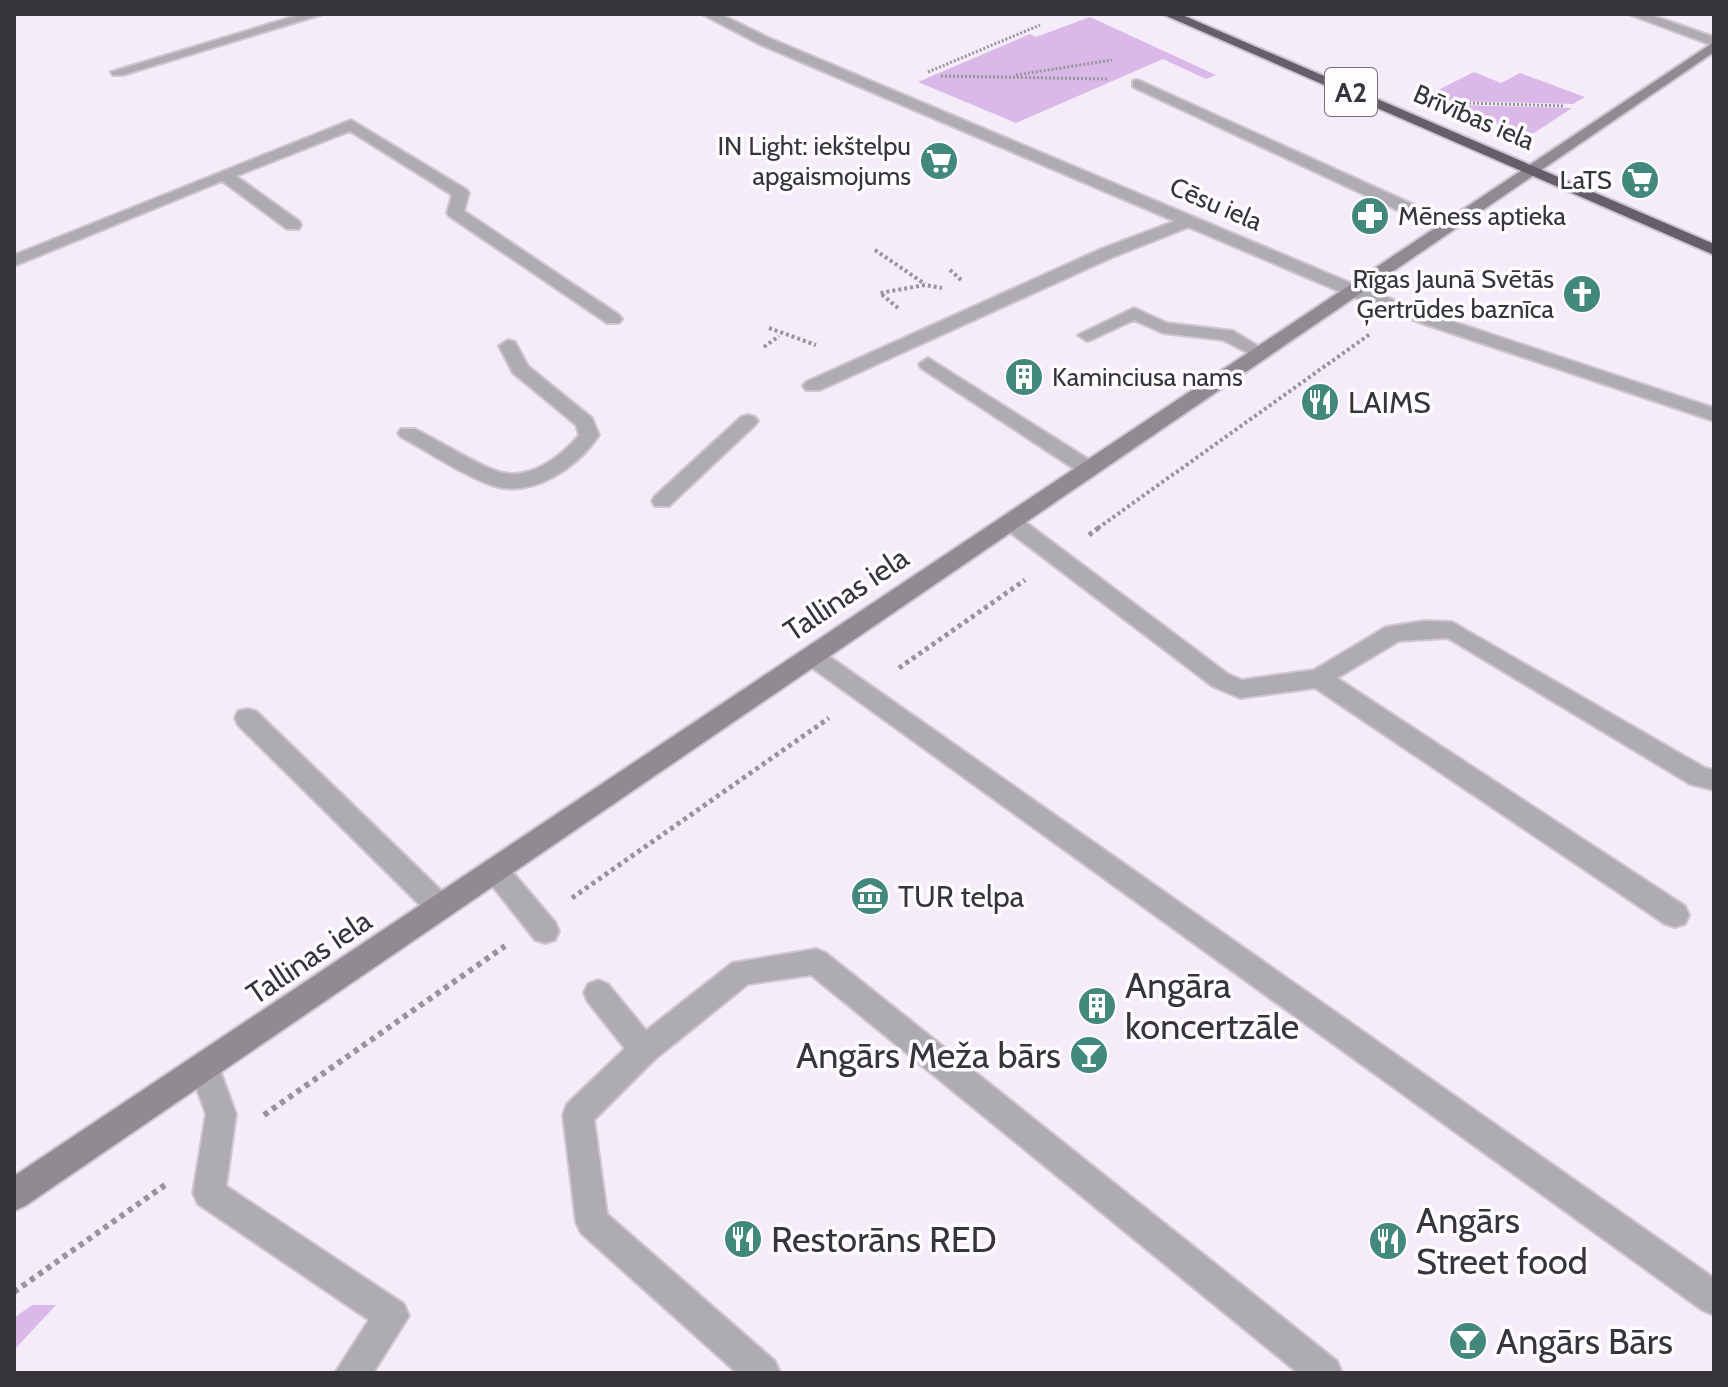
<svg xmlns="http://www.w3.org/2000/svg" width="1728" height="1387" font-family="Cabin,sans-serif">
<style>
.green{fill:#dab9e8}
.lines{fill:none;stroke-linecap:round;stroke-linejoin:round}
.lane-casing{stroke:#cec7d2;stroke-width:4}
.street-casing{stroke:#cec7d2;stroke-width:4}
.secondary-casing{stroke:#cec7d2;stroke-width:4}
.highway-casing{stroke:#cec7d2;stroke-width:4}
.path-far3{stroke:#99939c;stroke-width:3;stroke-dasharray:2 2;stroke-linecap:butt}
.path-far2{stroke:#99939c;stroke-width:4;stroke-dasharray:3 3;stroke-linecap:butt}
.path-far1{stroke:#99939c;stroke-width:5;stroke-dasharray:4 4;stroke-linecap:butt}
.path{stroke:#99939c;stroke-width:6;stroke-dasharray:5 5;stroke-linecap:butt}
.lane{fill:#afacb1;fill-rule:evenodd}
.street{fill:#afacb1;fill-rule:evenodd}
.secondary{fill:#908b92;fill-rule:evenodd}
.highway{fill:#665f69;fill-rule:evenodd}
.labels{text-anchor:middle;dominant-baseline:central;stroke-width:7;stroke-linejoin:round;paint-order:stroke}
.far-street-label{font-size:26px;fill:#38353a;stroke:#fefcfe}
.far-poi-label{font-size:26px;fill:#38353a;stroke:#fefcfe;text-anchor:end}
.shield{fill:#fefcfe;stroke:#737175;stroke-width:2}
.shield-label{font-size:28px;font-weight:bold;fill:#38353a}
.poi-label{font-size:30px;fill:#38353a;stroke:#fefcfe;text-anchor:start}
.street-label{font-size:30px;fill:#38353a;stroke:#fefcfe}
.near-poi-label{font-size:36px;fill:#38353a;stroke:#fefcfe;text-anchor:start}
</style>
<rect width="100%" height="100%" fill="#f4ecf8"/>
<path class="green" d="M 1090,17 L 1216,75 L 1206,79 L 1163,59 L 1016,123 L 918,82 L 1030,34 L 1036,37 Z
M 1474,72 L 1501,83 L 1520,73 L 1585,97 L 1573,104 L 1450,101 L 1432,93 Z
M 1452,105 L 1572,108 L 1534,133 L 1521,134 Z
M 32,1305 L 56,1305 L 14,1350 L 14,1318 Z"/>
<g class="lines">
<g class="lane-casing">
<path id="lane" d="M 302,14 L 323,14 L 123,75 L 113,75 L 111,72 Z
M 1628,14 L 1648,14 L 1714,37 L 1714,46 Z
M 1138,80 L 1452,222 L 1454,226 L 1446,231 L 1440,230 L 1133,87 L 1133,81 Z
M 351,120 L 467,190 L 469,193 L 464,211 L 619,315 L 622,319 L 619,323 L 607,323 L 449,216 L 447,213 L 452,195 L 350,131 L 236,176 L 299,221 L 301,225 L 299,229 L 287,229 L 222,181 L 14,266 L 14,255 Z
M 1188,216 L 1194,217 L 1196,221 L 1194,225 L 1113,257 L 820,390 L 806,390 L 803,386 L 806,382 L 1101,249 Z
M 1134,308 L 1167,323 L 1233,331 L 1271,354 L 1262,360 L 1223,340 L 1163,333 L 1134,320 L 1093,339 L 1087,341 L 1078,335 Z
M 508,340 L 515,342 L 528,366 L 592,418 L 599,435 C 579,466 534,498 494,486 C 462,475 431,453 401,437 L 398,433 L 401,429 L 415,429 C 436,439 485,470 504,473 C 532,479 563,455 579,435 L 576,425 L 513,373 L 499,346 Z
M 928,358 L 1096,464 L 1099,469 L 1096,474 L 1082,474 L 921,368 L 919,364 Z
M 748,415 L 755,417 L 758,421 L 755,425 L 669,506 L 655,506 L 652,501 L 655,496 L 741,417 Z
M 1011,515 L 1019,517 L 1228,674 L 1242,680 L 1314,670 L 1386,627 L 1424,621 L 1452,622 L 1705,768 L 1714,770 L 1714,790 L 1690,784 L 1448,638 L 1399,641 L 1337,678 L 1685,906 L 1689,915 L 1685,924 L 1675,927 L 1665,924 L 1315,688 L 1240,698 L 1212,686 L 1003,527 L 1000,522 L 1003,517 Z
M 812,647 L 820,650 L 1714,1278 L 1714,1315 L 1702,1310 L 804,662 L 800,656 L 804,650 Z
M 247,709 L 256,711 L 450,899 L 454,907 L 450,915 L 440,919 L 430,915 L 238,725 L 235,718 L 238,711 Z
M 495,859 L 504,862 L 555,922 L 559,931 L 555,940 L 545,943 L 535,940 L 486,878 L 482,870 L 486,862 Z
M 598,980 L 608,984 L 654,1040 L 659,1050 L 654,1060 L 644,1064 L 634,1060 L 588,1002 L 584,993 L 588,984 Z
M 204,1053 L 215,1057 L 236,1114 L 226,1186 L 404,1304 L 409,1316 L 373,1373 L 335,1373 L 369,1320 L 198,1204 L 193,1193 L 206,1114 L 189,1067 L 193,1057 Z"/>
</g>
<g class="street-casing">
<path id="street" d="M 702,14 L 720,14 L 769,38 L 1360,287 L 1436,316 L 1714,408 L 1714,421 L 1424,324 L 1348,295 L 759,44 Z
M 816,949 L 826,953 L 1337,1361 L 1342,1373 L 1298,1373 L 811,975 L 748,984 L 654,1060 L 594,1120 L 607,1214 L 775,1361 L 780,1373 L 737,1373 L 581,1233 L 576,1222 L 563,1115 L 567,1104 L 634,1040 L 732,963 Z"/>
</g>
<g class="secondary-casing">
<path id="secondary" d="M 1714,42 L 1714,52 L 25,1206 L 14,1211 L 14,1176 Z"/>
</g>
<g class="highway-casing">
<path id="highway" d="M 1162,14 L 1180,14 L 1714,244 L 1714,255 Z"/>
</g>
<path class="path-far3" d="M 928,72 L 1040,25
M 1016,75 L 1112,60
M 941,76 L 1107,79
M 1469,103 L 1563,106"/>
<path class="path-far2" d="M 875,250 L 925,284
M 950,270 L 961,280
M 898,308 L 880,293 L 925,285 L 942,288
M 769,328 L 816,345
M 764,347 L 779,336
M 1098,528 L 1370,334"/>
<path class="path-far1" d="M 1089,535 L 1101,526
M 899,668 L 1025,580
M 572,898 L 829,718"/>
<path class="path" d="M 264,1115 L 505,946
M 14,1292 L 165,1185"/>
<use href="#lane" class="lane"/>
<use href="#street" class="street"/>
<use href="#secondary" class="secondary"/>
<use href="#highway" class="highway"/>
</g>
<defs>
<g id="supermarket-disc" transform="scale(2)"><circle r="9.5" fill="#43887d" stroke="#fefcfe"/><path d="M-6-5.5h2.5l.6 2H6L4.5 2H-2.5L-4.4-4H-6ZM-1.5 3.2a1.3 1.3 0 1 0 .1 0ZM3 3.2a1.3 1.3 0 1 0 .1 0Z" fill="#fff"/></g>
<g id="pharmacy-disc" transform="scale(2)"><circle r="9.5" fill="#43887d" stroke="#fefcfe"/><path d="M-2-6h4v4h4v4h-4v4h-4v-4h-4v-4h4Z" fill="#fff"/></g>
<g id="church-disc" transform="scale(2)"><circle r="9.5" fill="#43887d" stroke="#fefcfe"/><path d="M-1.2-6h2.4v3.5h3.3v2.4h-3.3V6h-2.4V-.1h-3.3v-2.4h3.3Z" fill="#fff"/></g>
<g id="building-disc" transform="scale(2)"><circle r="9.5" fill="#43887d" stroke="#fefcfe"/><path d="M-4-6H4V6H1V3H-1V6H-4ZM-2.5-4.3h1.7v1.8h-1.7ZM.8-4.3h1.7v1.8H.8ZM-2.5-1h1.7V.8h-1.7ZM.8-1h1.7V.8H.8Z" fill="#fff"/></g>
<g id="restaurant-disc" transform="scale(2)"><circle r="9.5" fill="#43887d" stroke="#fefcfe"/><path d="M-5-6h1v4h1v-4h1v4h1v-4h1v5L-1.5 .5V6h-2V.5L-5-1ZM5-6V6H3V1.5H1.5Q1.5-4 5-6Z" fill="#fff"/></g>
<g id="museum-disc" transform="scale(2)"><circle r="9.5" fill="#43887d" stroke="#fefcfe"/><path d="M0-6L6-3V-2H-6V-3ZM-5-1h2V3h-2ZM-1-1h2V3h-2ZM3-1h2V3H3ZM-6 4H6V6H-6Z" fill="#fff"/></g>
<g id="bar-disc" transform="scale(2)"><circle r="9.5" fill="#43887d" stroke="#fefcfe"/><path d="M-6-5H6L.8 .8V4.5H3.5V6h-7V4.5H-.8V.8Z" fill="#fff"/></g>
</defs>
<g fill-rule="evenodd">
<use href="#supermarket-disc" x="939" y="161"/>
<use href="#supermarket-disc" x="1640" y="180"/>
<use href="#pharmacy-disc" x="1370" y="216"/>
<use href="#church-disc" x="1582" y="294"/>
<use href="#building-disc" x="1024" y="377"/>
<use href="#restaurant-disc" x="1320" y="402"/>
<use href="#museum-disc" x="870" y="896"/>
<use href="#building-disc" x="1097" y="1006"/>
<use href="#bar-disc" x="1089" y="1055"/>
<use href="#restaurant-disc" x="743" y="1239"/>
<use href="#restaurant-disc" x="1388" y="1241"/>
<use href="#bar-disc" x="1468" y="1341"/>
</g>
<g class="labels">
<g class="far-street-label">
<text transform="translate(1474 117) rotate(23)">Brīvības iela</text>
<text transform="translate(1216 204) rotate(23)">Cēsu iela</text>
</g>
<g class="far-poi-label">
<text x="911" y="146">IN Light: iekštelpu<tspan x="911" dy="30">apgaismojums</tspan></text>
<text x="1612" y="180">LaTS</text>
<text x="1398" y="216" text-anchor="start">Mēness aptieka</text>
<text x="1554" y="279">Rīgas Jaunā Svētās<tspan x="1554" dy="30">Ģertrūdes baznīca</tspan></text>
<text x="1052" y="377" text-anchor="start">Kaminciusa nams</text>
</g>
<rect class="shield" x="1325" y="68" width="52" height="48" rx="6"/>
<g class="shield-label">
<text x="1351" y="92">A2</text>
</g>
<g class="poi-label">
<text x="1348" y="402">LAIMS</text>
<text x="898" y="896">TUR telpa</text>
</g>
<g class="street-label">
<text transform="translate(846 594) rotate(-34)">Tallinas iela</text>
<text transform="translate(309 957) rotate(-34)">Tallinas iela</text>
</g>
<g class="near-poi-label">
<text x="1125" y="985">Angāra<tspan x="1125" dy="41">koncertzāle</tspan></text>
<text x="1061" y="1055" text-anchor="end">Angārs Meža bārs</text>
<text x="1416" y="1220">Angārs<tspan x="1416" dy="41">Street food</tspan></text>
<text x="771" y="1239">Restorāns RED</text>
<text x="1496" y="1341">Angārs Bārs</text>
</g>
</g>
<rect width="1728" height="1387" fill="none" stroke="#38353a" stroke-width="32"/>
</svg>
